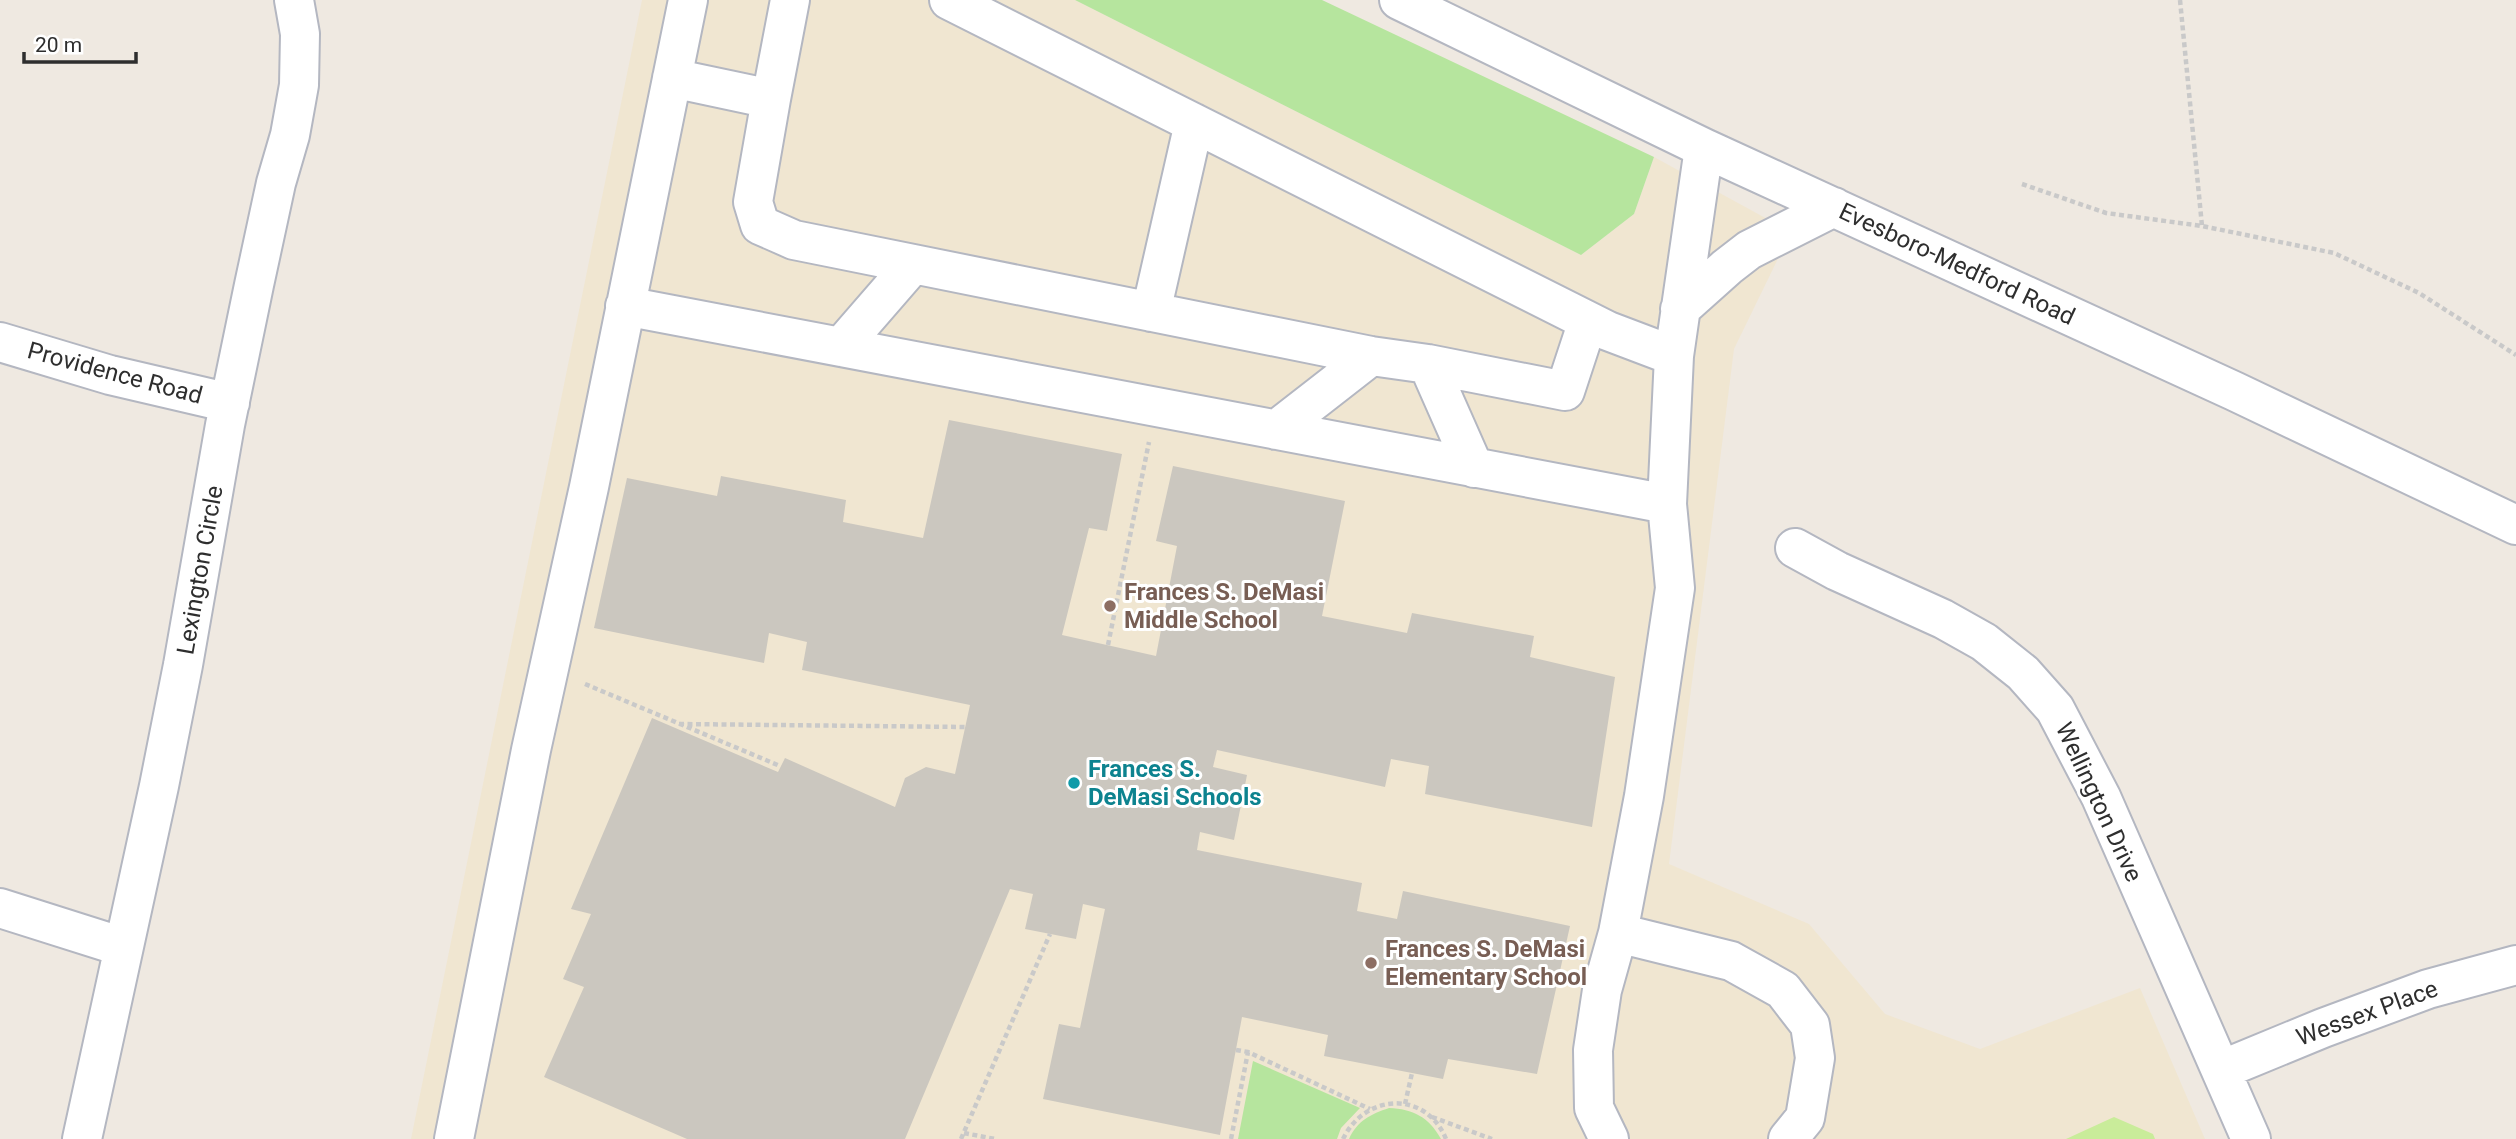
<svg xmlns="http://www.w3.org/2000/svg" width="2516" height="1139" font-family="Roboto,sans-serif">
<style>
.education{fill:#f0e6d1}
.green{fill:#b6e59e}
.pitch{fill:#c9ec9a}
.building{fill:#cbc7bf}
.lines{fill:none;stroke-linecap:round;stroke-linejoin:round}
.minor-casing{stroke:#b4b7c1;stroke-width:42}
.path{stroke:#c9c9c9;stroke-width:4.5;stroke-dasharray:5 3.5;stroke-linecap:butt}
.minor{stroke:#fff;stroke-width:38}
.education-dot{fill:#8d6e63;stroke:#fff;stroke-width:2.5}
.culture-dot{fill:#0f9aa8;stroke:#fff;stroke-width:2.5}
.labels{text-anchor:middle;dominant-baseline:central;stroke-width:6;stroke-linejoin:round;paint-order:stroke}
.street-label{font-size:24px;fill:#2e2e2e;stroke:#fff}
.education-label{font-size:24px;font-weight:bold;fill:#785e54;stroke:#fff;text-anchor:start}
.culture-label{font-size:24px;font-weight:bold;fill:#0d838f;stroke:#fff;text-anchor:start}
</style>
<rect width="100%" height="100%" fill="#efe9e1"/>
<path class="education" d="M 642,0 L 1075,0 L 1581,255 L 1634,214 L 1654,157 L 1791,232 L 1734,349 L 1669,864 L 1809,924 L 1885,1014 L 1980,1049 L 2140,988 L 2205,1139 L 411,1139 Z"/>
<path class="green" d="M 1075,0 L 1322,0 L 1654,157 L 1634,214 L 1581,255 Z
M 1253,1061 L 1360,1108 L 1341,1128 L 1337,1139 L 1238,1139 Z
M 1389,1108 C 1413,1109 1429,1117 1441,1139 L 1349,1139 C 1357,1121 1371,1114 1389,1108 Z"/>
<path class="pitch" d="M 2114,1117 L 2153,1134 L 2155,1139 L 2066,1139 Z"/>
<path class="building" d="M 949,420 L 1122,454 L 1107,531 L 1089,528 L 1062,635 L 1156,656 L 1177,546 L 1156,541 L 1173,466 L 1345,501 L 1322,616 L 1407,633 L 1412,613 L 1534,636 L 1530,657 L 1615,677 L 1592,827 L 1425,794 L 1429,766 L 1391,759 L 1385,787 L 1217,750 L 1213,767 L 1247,775 L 1234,840 L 1200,832 L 1197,850 L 1362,883 L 1357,911 L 1397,919 L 1403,891 L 1570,926 L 1537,1074 L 1448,1059 L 1443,1079 L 1412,1073 L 1324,1056 L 1328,1035 L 1242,1017 L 1220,1135 L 1043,1099 L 1059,1024 L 1080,1028 L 1105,909 L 1083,904 L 1076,939 L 1025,929 L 1033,894 L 1010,889 L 905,1139 L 687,1139 L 544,1077 L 584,987 L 563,979 L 591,914 L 571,909 L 652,718 L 778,772 L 785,758 L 895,807 L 905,778 L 926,767 L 955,774 L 970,705 L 802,670 L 807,642 L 769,633 L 764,663 L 594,628 L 627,478 L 717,496 L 721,476 L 846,500 L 843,522 L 923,538 Z"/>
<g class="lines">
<g class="minor-casing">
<path id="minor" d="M 949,0 L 1608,331 L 1674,356
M 1399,0 L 1704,148 L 2234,391 L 2516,525
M 672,78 L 771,99 L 790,0
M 771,99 L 753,202 L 760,225 L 794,240 L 1371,356 L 1428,364 L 1565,391 L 1588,321
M 625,306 L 1667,504
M 1680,309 L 1727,267 L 1749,250 L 1834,207
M 1151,312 L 1194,123
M 0,342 L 110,375 L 230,403
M 841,347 L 913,264
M 1428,364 L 1474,468
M 1276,430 L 1371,356
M 1795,548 L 1837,571 L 1943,619 L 1984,642 L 2023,673 L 2055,709 L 2101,797 L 2251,1139
M 0,908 L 123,947
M 1618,933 L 1731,961 L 1783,990 L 1810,1025 L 1815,1058 L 1805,1118 L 1788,1139
M 2221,1070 L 2323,1028 L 2428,989 L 2516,965
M 82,1139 L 159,786 L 183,665 L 225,425 L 254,285 L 276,183 L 290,135 L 299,85 L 300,34 L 294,0
M 454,1139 L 531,750 L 589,487 L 688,0
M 1609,1139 L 1594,1108 L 1593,1050 L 1602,990 L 1618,933 L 1644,796 L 1675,588 L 1667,504 L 1674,356 L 1704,148"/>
</g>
<path class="path" d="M 2180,0 L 2202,226
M 2022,184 L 2106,213 L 2202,226 L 2334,253 L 2419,293 L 2516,355
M 1108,645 L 1149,442
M 585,684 L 780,766
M 679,724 L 966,727
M 1236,1050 L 1248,1052 L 1370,1109
M 1405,1104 L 1412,1073
M 1432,1117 L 1492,1139
M 964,1133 L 995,1139
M 961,1139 L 1050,934
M 1231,1139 L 1248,1052
M 1343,1139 C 1365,1093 1426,1090 1446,1139"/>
<use href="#minor" class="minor"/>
</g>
<g class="education-dot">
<circle cx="1110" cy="606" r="7"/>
<circle cx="1371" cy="963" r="7"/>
</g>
<circle class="culture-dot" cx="1074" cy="783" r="7"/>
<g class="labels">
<g class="street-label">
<text transform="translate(1957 264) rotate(25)">Evesboro-Medford Road</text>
<text transform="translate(115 373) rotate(15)">Providence Road</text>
<text transform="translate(200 570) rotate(-80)">Lexington Circle</text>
<text transform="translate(2099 802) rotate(65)">Wellington Drive</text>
<text transform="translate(2367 1013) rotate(-20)">Wessex Place</text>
</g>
<g class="education-label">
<text x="1124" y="592">Frances S. DeMasi<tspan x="1124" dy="28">Middle School</tspan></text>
<text x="1385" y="949">Frances S. DeMasi<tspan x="1385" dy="28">Elementary School</tspan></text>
</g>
<g class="culture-label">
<text x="1088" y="769">Frances S.<tspan x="1088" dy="28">DeMasi Schools</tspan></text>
</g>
</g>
<path d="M24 52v10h112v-10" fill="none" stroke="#2e2e2e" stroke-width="3.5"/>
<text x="35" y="52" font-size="21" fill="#2e2e2e" stroke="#ffffff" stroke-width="5" paint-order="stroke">20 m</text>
</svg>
